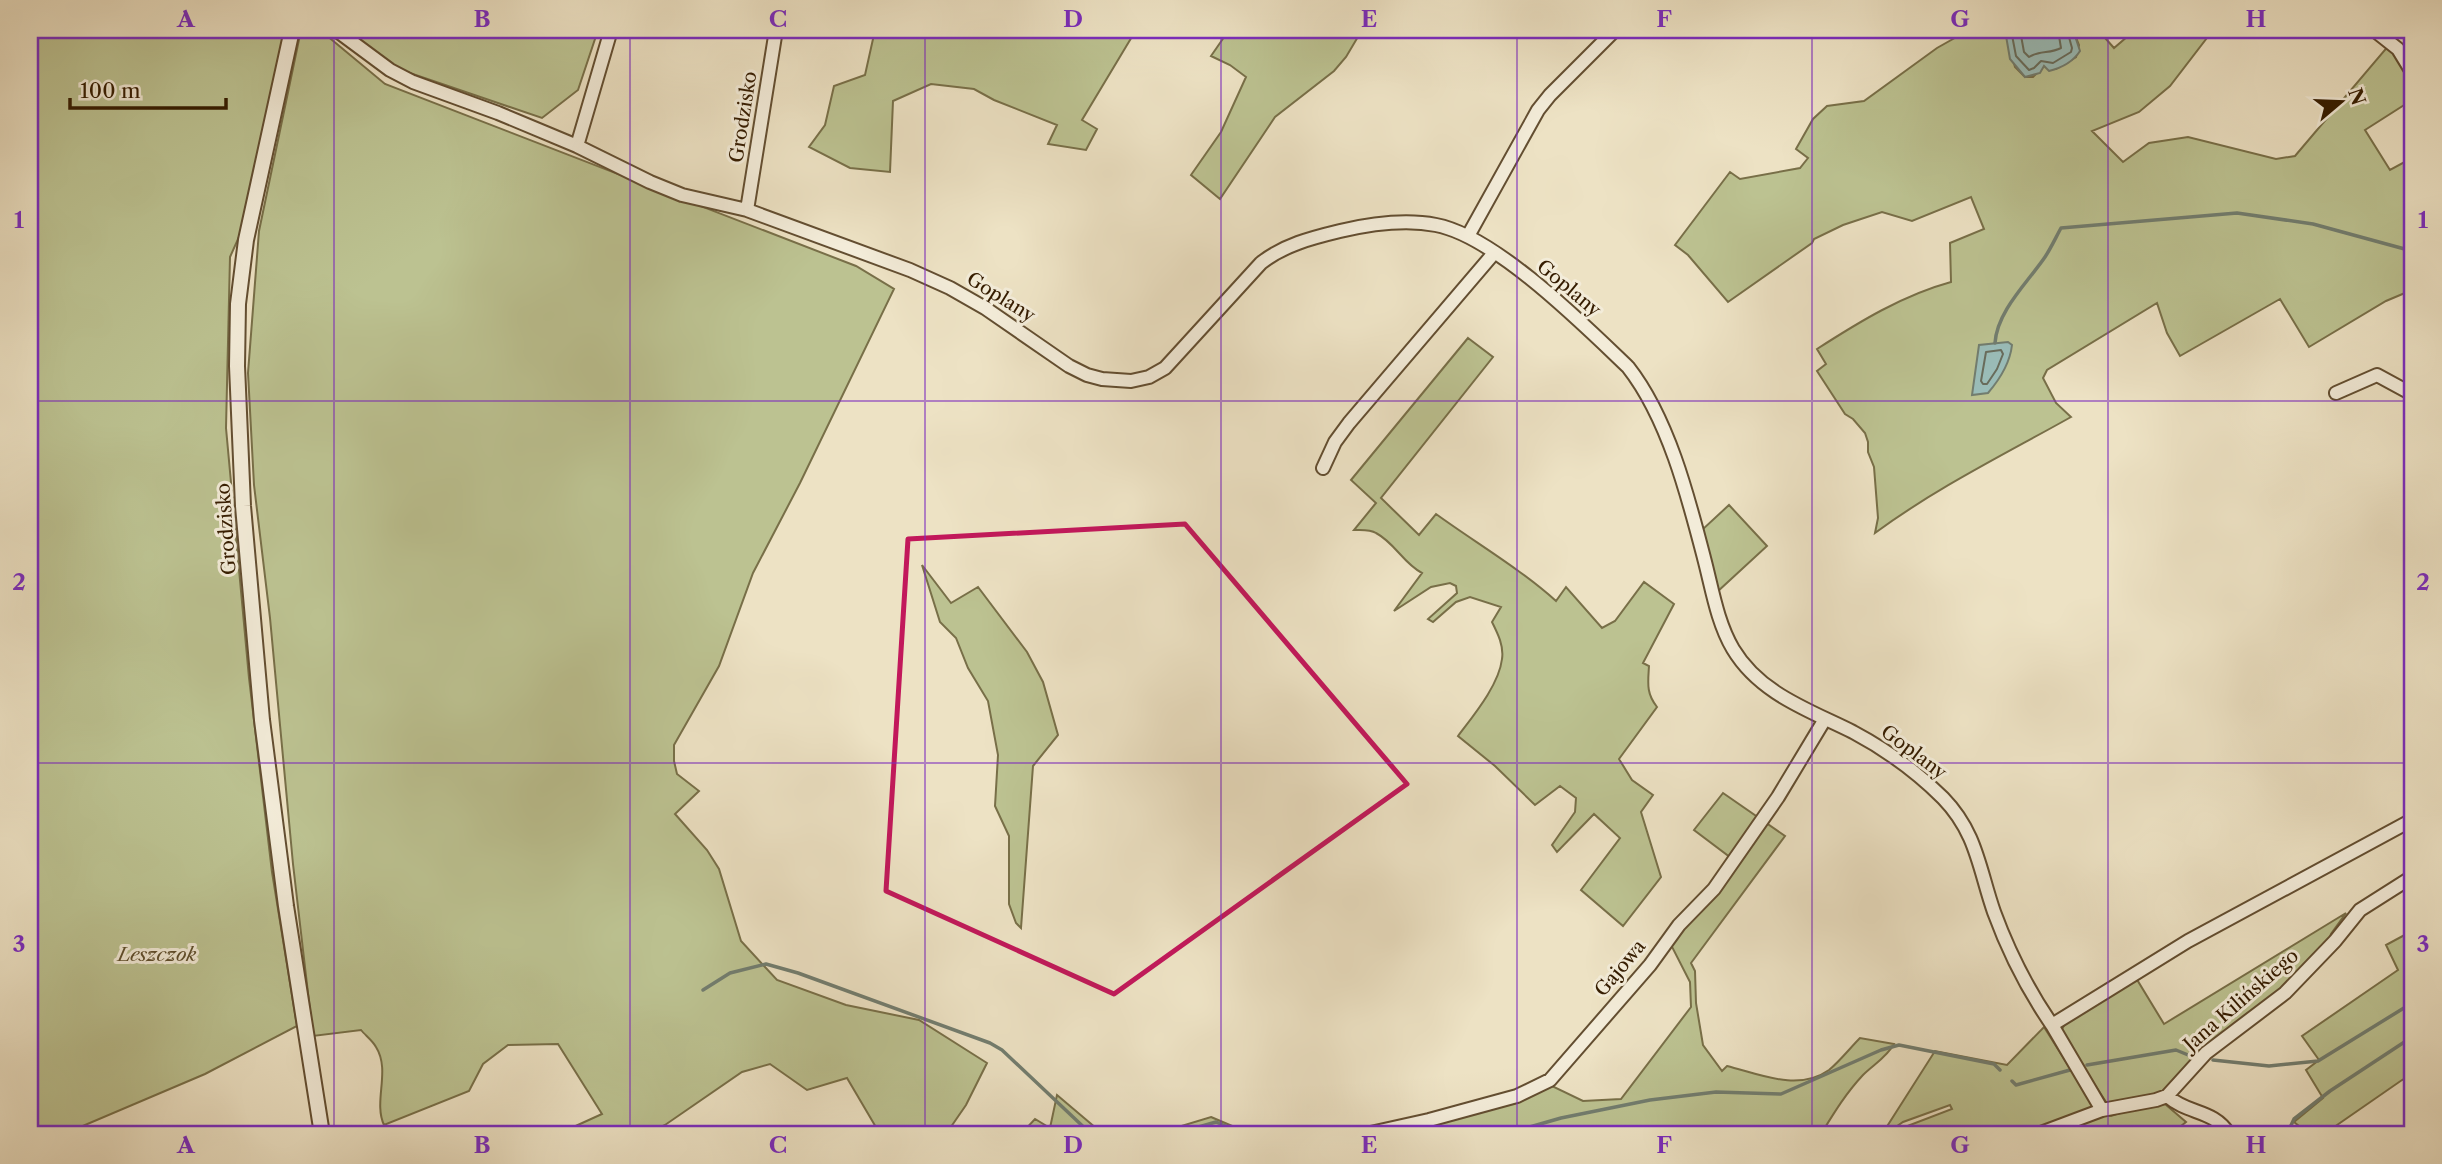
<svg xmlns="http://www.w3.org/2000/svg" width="2442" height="1164" font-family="'Libre Caslon Text',serif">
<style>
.green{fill:#bcc291;stroke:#786f48;stroke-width:2}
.water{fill:#9abdb9;stroke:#727d6f;stroke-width:2}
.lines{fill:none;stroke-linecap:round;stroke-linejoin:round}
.shore{stroke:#686c5c;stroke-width:2}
.stream{stroke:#727d6f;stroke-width:3.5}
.minor-casing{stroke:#634e31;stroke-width:16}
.tertiary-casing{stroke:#634e31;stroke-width:18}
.minor{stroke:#f3ecd9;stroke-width:12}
.tertiary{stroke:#f3ecd9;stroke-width:14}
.marked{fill:none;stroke:#c2185b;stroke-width:5;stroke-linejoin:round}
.grid{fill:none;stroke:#7b2cbf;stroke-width:2;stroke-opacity:0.55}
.labels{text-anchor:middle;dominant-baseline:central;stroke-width:6;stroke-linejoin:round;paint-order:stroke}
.street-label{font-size:19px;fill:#351c00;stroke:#f3ecd9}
.park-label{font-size:19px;font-style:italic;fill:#5e4e2c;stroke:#f3ecd9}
.neatline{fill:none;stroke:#7b2cbf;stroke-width:2.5}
.grid-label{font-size:23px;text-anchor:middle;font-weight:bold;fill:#7b2cbf}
</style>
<rect width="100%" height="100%" fill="#ede2c4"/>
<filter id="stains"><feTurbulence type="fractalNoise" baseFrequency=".00286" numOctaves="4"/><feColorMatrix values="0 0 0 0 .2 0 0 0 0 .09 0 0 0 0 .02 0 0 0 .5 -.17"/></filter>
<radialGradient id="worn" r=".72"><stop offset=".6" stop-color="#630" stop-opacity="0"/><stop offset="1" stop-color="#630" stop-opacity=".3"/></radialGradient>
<path class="green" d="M 30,30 L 287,30 L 243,228 L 230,257 L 226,428 L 249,678 L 272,872 L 297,1026 L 205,1074 L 71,1131 L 30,1133 Z
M 301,30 L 320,30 L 385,84 L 856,266 L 894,289 L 800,483 L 753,573 L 719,666 L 674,745 L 674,761 L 677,774 L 699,791 L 675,814 L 707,850 L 719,869 L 741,941 L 777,980 L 846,1005 L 919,1020 L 987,1063 L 966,1105 L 946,1134 L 880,1134 L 847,1078 L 807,1090 L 770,1064 L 742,1072 L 665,1125 L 646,1134 L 558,1134 L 602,1114 L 558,1044 L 508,1045 L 483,1064 L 469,1091 L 384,1125 C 373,1101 391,1071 376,1047 C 373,1041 365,1035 361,1030 L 313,1036 L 293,864 L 270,618 L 254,485 L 248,373 L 259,231 Z
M 345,30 L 598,30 L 578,90 L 542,118 L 398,69 Z
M 875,30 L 1136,30 L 1082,120 L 1097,129 L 1086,150 L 1048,144 L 1057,125 L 994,100 L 974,89 L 931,84 L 893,101 L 890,172 L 850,168 L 809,147 L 825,125 L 834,86 L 865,75 Z
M 1229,30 L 1362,30 L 1346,57 L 1334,71 L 1275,117 L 1220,199 L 1191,175 L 1221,132 L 1246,77 L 1230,65 L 1211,56 Z
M 1969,30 L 2005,30 L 2015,67 L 2025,77 L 2033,77 L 2044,66 L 2056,69 L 2076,57 L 2079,45 L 2073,30 L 2098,30 L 2114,48 L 2135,30 L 2213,30 L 2170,86 L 2139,112 L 2092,131 L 2123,162 L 2149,143 L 2188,137 L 2276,159 L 2295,156 L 2389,45 C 2402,63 2412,77 2412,100 L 2365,130 L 2390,170 L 2412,158 L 2412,290 L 2386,301 L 2309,347 L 2280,299 L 2180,356 L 2167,333 L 2157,303 L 2047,370 L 2043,378 L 2056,403 L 2071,417 C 2005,454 1936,488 1875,533 L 1878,518 L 1874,467 L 1868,452 L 1868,442 L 1865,433 L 1853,419 L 1845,414 L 1817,371 L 1826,364 L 1817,349 C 1859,322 1903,295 1951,282 L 1950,243 L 1984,229 L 1971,197 L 1912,221 L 1882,212 L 1843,225 L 1814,239 L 1812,243 L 1728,302 L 1688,255 L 1675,245 L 1730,172 L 1740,179 L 1800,168 L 1808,158 L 1796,149 L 1813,119 L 1827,106 L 1864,101 L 1937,48 Z
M 1468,338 L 1493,357 L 1381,498 L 1419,535 L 1436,514 C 1476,543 1519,568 1556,601 L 1566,587 L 1602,628 L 1615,621 L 1644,582 L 1674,604 L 1643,663 L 1649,666 C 1648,683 1646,693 1657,707 L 1619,759 L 1632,780 L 1653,795 L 1641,812 L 1661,877 L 1623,926 L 1581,890 L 1620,838 L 1594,814 L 1557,852 L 1552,845 L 1575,812 L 1576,798 L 1560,786 L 1535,805 L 1495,766 L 1458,736 C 1473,716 1499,685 1502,659 C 1504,646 1498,634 1492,622 L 1501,607 L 1470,597 L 1456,602 L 1433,622 L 1428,619 L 1457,593 L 1456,586 L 1450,583 L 1431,587 L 1394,611 L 1422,573 C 1403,563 1395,543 1376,533 C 1370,529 1361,530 1354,530 L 1376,503 L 1351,480 Z
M 1729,505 L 1767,546 L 1717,592 L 1703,529 Z
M 922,565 L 951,603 L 978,587 L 1027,652 L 1043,682 L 1058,735 L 1033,766 L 1021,928 L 1016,923 L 1009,904 L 1009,836 L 995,806 L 998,755 L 988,701 L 968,668 L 956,638 L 940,622 Z
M 1723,793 L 1785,836 L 1691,963 L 1695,971 L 1696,1003 L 1703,1045 L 1722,1071 L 1727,1066 C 1759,1074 1798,1092 1829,1070 C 1840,1061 1850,1048 1860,1038 L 1894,1044 C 1887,1057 1873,1065 1863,1075 C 1846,1093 1834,1113 1821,1134 L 1378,1134 L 1550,1085 L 1583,1101 L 1621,1099 L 1691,1007 L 1690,982 L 1669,941 L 1735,861 L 1694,830 Z
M 2346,913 L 2331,934 L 2329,942 L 2282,990 L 2199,1051 L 2168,1088 L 2155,1095 L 2115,1104 L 2106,1102 L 2062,1034 L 2062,1029 L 2066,1022 L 2136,978 L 2164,1024 Z
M 2412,931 L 2412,1075 L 2402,1080 L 2324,1134 L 2309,1134 L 2294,1122 L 2323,1098 L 2306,1070 L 2319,1060 L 2302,1036 L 2398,970 L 2386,945 Z
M 2044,1027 L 2099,1114 L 2111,1116 L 2132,1109 L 2165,1104 L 2186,1122 L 2171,1134 L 1934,1134 L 1910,1125 L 1952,1109 L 1950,1105 L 1903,1122 L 1890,1131 L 1886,1128 L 1935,1051 L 2007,1065 Z
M 1057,1095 L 1103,1134 L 1021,1134 L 1035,1119 L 1050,1128 Z
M 1211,1117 L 1251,1134 L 1155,1134 Z"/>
<path class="water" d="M 2005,30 L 2073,30 L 2080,51 C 2073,62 2061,68 2049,71 L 2044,66 L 2040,73 L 2025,77 L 2010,59 Z
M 2008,342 L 2012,345 C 2010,363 2000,379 1988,393 L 1972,395 L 1979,345 Z"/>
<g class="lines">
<path class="shore" d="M 2011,30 L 2016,56 L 2029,70 L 2034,68 L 2041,61 L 2053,63 L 2071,52 L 2072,48 L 2067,30
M 2020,30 L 2024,52 L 2029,57 C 2040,50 2050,54 2061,48 L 2058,30
M 2001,350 L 2003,354 L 1997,369 L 1987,384 L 1983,384 L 1981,381 L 1986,352 Z"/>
<path class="stream" d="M 1995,343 C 1997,311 2028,282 2045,257 C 2051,248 2056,237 2061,228 L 2237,213 L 2313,224 L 2412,251
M 703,990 L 730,973 L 766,964 L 798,973 L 990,1043 L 1002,1050 L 1091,1134
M 2213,1060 L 2269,1066 L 2318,1061 L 2412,1003
M 2087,1065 L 2176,1050 L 2193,1057
M 2012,1081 L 2016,1085 L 2070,1070
M 1174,1134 L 1216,1122 L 1245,1134
M 1505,1134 L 1561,1118 L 1650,1100 L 1716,1092 L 1781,1094 L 1881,1050 L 1899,1045 L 1994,1064 L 2000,1070
M 2287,1134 L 2294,1119 L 2330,1091 L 2412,1037"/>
<g class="minor-casing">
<path id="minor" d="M 336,30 L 390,70 L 413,82 L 498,113 L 577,146 L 650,182 L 682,195 L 747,210 L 910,270 L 950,288 L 985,308 L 1069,366 L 1087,375 L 1102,379 L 1131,381 L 1149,377 L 1165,368 L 1261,263 C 1284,245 1311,238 1340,231 C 1370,224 1405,219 1436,225 C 1495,236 1584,325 1628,367 C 1668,418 1688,496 1704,558 C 1712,588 1717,622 1733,649 C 1760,694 1809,710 1853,732 C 1885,749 1917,772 1943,798 C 1977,833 1979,869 1994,912 C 2009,953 2028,990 2052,1025 L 2188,941 L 2412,820
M 2374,30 L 2398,49 L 2412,72
M 577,146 L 611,30
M 747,210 L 776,30
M 1468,236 L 1538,110 L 1550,95 L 1615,30
M 2336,393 L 2377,375 L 2412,394
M 1323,468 L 1335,442 L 1349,423 L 1494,253
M 2052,1025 L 2102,1110
M 2167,1096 C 2189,1115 2213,1109 2229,1134
M 1366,1134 L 1429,1120 L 1517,1096 L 1550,1080 L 1650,965 L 1679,925 L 1714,889 L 1778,797 L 1825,719
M 2038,1134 L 2102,1110 L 2156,1100 L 2167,1096 L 2206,1053 L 2285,993 L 2335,941 L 2360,910 L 2412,877"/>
</g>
<g class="tertiary-casing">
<path id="tertiary" d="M 292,30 L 246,240 L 238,304 L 237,366 L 243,506 L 262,720 L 286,906 L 322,1134"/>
</g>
<use href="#minor" class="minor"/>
<use href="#tertiary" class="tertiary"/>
</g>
<path class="marked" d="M 1185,524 L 1407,784 L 1114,994 L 886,891 L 908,539 Z"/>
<path class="grid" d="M 334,30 L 334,1134M 630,30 L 630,1134M 925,30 L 925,1134M 1221,30 L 1221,1134M 1517,30 L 1517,1134M 1812,30 L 1812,1134M 2108,30 L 2108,1134M 30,401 L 2412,401M 30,763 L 2412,763"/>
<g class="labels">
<g class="street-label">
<text transform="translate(743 117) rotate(-81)">Grodzisko</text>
<text transform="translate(1569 288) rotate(40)">Goplany</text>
<text transform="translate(1001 297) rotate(32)">Goplany</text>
<text transform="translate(226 529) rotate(-94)">Grodzisko</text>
<text transform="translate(1914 752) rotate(37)">Goplany</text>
<text transform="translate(1620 968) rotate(-50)">Gajowa</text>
<text transform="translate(2241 1000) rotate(-41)">Jana Kilińskiego</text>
</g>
<g class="park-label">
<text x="157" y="954">Leszczok</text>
</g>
</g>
<rect width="2442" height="1164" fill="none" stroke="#ede2c4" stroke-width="77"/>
<g transform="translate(2341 102) rotate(71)" stroke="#f3ecd9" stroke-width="5" paint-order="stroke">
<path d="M0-5L12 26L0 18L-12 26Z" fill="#351c00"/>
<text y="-10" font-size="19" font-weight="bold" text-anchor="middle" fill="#351c00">N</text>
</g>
<path d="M70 98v10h156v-10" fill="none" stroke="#351c00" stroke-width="3.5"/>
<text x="80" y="98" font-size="21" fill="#351c00" stroke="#f3ecd9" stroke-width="5" paint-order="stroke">100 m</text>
<rect x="38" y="38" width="2366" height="1088" class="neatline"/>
<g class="grid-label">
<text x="186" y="27">A</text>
<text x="482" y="27">B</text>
<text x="778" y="27">C</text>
<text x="1073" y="27">D</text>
<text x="1369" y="27">E</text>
<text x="1664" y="27">F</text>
<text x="1960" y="27">G</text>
<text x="2256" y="27">H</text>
<text x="19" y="228">1</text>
<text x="2423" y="228">1</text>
<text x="19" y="590">2</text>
<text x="2423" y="590">2</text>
<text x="19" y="952">3</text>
<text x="2423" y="952">3</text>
<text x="186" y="1153">A</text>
<text x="482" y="1153">B</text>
<text x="778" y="1153">C</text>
<text x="1073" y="1153">D</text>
<text x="1369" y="1153">E</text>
<text x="1664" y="1153">F</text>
<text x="1960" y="1153">G</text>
<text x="2256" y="1153">H</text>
</g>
<rect width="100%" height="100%" filter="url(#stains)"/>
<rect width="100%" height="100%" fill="url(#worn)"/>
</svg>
